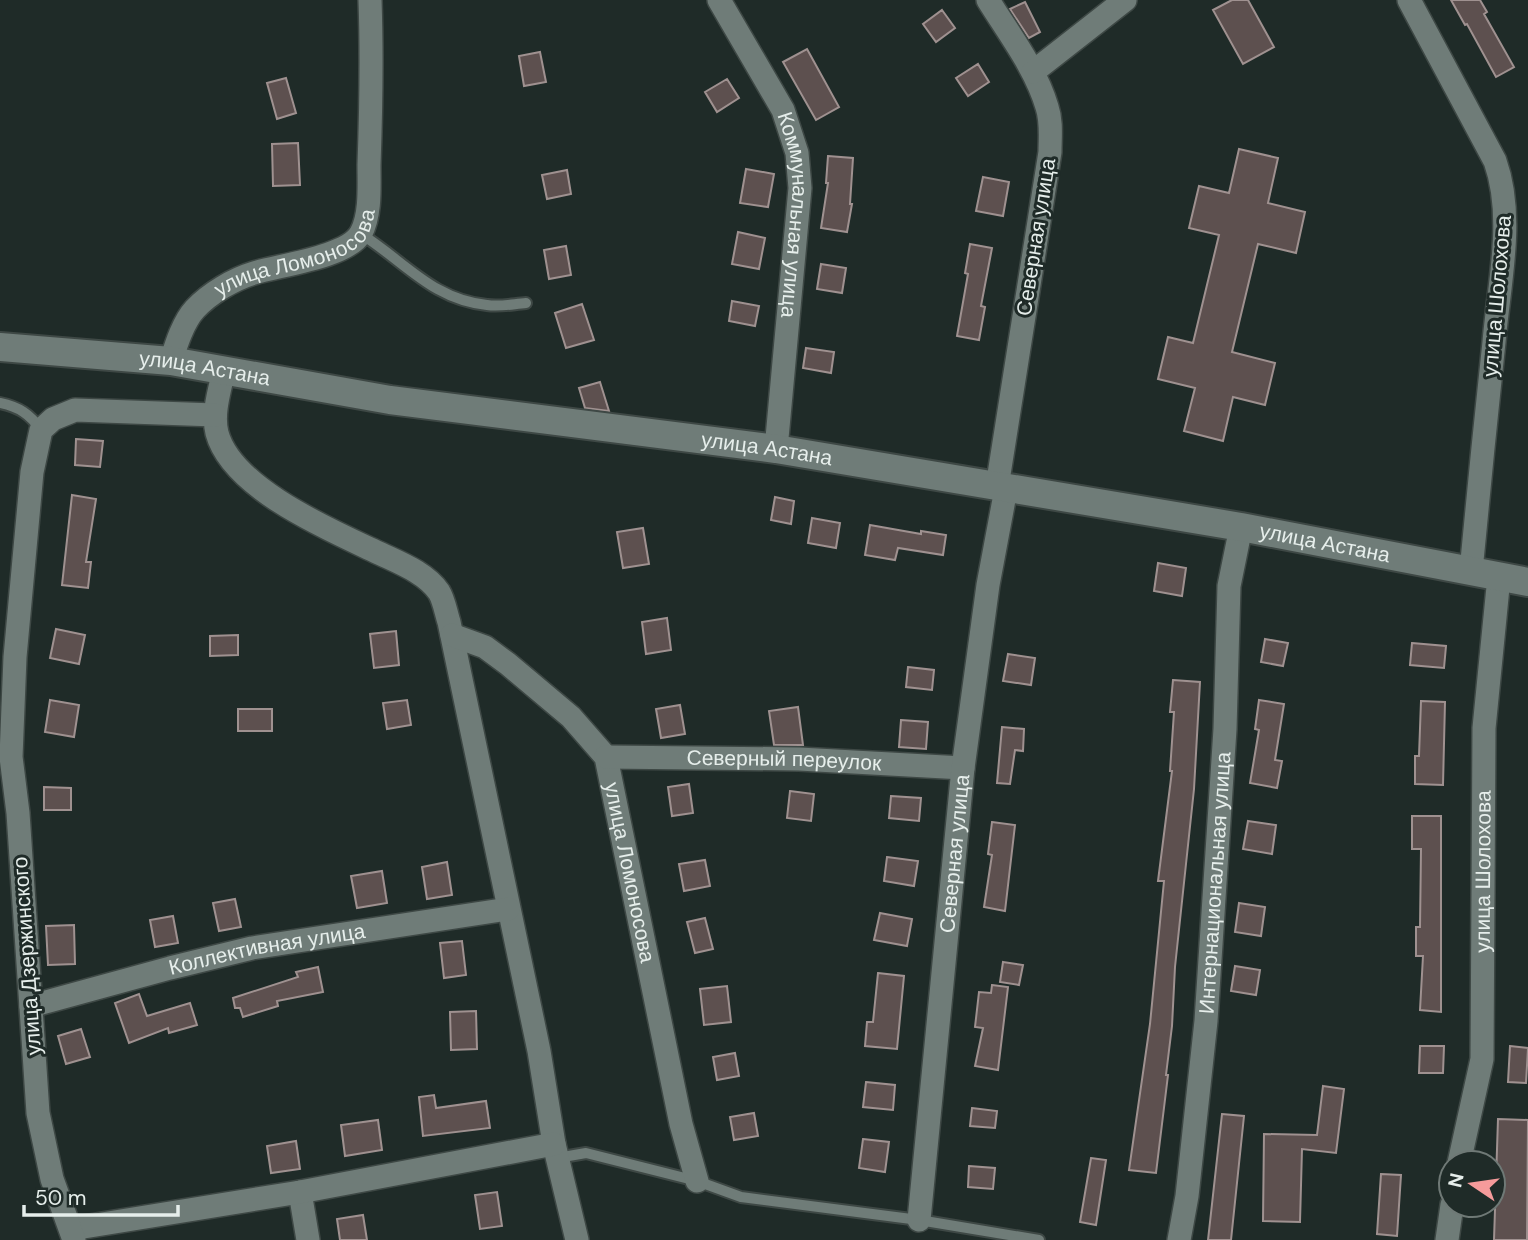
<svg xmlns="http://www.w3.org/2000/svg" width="1528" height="1240" font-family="'DM Sans',sans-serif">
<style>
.building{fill:#5d504f;stroke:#9f9190;stroke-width:2}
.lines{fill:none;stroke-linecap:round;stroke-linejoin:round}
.service-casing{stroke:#3e4845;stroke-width:14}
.minor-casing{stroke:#3e4845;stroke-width:26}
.tertiary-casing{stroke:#3e4845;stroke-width:32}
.service{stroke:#6f7c78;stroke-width:10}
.minor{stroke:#6f7c78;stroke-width:23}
.tertiary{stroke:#6f7c78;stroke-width:28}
.labels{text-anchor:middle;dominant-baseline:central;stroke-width:6;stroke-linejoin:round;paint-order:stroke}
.street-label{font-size:21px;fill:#e6eeeb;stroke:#1f2b28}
</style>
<rect width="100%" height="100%" fill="#1f2b28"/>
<path class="building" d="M 1232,0 L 1248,0 L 1274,47 L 1243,64 L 1213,10 Z
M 1451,0 L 1480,0 L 1487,12 L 1484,14 L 1514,67 L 1496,77 L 1467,24 L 1465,25 Z
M 1025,2 L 1040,32 L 1029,38 L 1010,9 Z
M 942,10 L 955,28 L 936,42 L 923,24 Z
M 807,49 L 839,107 L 816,120 L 783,62 Z
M 540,52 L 546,82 L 524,86 L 519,56 Z
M 978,64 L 989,82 L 968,96 L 956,78 Z
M 286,78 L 296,113 L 277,119 L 267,83 Z
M 727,79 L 739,98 L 717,112 L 705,92 Z
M 298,143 L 300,185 L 273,186 L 272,144 Z
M 1239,149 L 1278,158 L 1268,203 L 1305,212 L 1296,253 L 1258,244 L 1232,352 L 1275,363 L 1265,405 L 1233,397 L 1223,441 L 1184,431 L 1195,388 L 1158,379 L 1168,337 L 1193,343 L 1219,235 L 1189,228 L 1199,186 L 1229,193 Z
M 828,156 L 853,158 L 850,204 L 852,204 L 847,232 L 821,228 L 828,183 L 826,183 Z
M 746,169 L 774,174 L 768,207 L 740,203 Z
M 567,170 L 571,194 L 547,199 L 542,175 Z
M 983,177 L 1009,182 L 1003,216 L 976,211 Z
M 738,232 L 765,238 L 759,269 L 732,264 Z
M 970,244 L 992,248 L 981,306 L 985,307 L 979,340 L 957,336 L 968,274 L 965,273 Z
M 566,246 L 571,275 L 549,279 L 544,250 Z
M 821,264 L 846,268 L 842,293 L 817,289 Z
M 732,301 L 759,306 L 755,326 L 729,321 Z
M 582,304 L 594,340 L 566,348 L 555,313 Z
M 806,348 L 834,352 L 831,373 L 803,368 Z
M 600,382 L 609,411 L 585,408 L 579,388 Z
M 76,439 L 103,441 L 100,467 L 75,465 Z
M 72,495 L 96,499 L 86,562 L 91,562 L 88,588 L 62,585 Z
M 775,497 L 794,501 L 791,524 L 771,520 Z
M 812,518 L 840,523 L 836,548 L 808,543 Z
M 870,525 L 921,534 L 921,531 L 946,535 L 943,555 L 898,548 L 895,560 L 865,555 Z
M 643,528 L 649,564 L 623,568 L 617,532 Z
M 1158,563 L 1186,568 L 1182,596 L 1154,591 Z
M 667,618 L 671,650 L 646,654 L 642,622 Z
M 56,629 L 85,635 L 79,664 L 50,658 Z
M 396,631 L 399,665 L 374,668 L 370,634 Z
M 238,635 L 238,655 L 210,656 L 210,636 Z
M 1265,639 L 1288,643 L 1283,666 L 1261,662 Z
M 1412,643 L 1446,646 L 1444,668 L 1410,665 Z
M 1008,654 L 1035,658 L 1031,685 L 1003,681 Z
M 908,667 L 934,670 L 932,690 L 906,687 Z
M 1173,680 L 1200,682 L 1194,789 L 1175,967 L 1172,1026 L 1166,1075 L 1168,1075 L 1156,1173 L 1129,1170 L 1150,1024 L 1164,881 L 1158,881 L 1172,771 L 1170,771 L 1174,712 L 1170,712 Z
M 50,700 L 79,705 L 74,737 L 45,732 Z
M 407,700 L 411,725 L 387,729 L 383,703 Z
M 1259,700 L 1284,704 L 1275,760 L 1282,761 L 1277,788 L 1250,783 L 1259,730 L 1255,729 Z
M 1421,701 L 1445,702 L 1443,785 L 1415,784 L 1415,756 L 1419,756 Z
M 680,705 L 685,734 L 661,738 L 656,709 Z
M 798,707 L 803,745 L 774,745 L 769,711 Z
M 238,709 L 272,709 L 272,731 L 238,731 Z
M 901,720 L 928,722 L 926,749 L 899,747 Z
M 1002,727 L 1024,729 L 1023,751 L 1015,750 L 1010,784 L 997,783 Z
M 689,784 L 693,813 L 672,816 L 668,787 Z
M 44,787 L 71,788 L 71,810 L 44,810 Z
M 790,791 L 814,794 L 811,821 L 787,818 Z
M 891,796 L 921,798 L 919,821 L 889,818 Z
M 1412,816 L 1441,816 L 1441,1012 L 1420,1010 L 1423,956 L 1416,956 L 1416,927 L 1420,927 L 1421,849 L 1412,849 Z
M 1248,821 L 1276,825 L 1272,854 L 1243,849 Z
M 992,822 L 1015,825 L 1005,911 L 984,907 L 992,855 L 988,854 Z
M 887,857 L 918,861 L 914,886 L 884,881 Z
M 705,860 L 710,886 L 684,891 L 679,864 Z
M 447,862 L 452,895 L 427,899 L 422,867 Z
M 382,871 L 387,903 L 357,908 L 351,876 Z
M 235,899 L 241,927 L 219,931 L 213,903 Z
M 1239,903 L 1265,907 L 1261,936 L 1235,932 Z
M 880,913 L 912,919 L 907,946 L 874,940 Z
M 173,916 L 178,943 L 155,947 L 150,920 Z
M 705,918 L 713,949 L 695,953 L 687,922 Z
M 74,925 L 75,964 L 48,965 L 46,926 Z
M 462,941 L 466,975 L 444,978 L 440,943 Z
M 1003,962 L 1023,965 L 1019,985 L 1000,982 Z
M 1235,966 L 1260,970 L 1256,995 L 1231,991 Z
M 318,967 L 323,992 L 277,1001 L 278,1006 L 243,1017 L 240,1008 L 235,1008 L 233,998 L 298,977 L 296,972 Z
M 878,973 L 904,976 L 897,1049 L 865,1046 L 867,1022 L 873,1022 Z
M 992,985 L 1008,987 L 998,1070 L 975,1066 L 983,1028 L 975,1027 L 979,992 L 991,993 Z
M 727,986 L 731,1022 L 704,1025 L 700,989 Z
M 139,994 L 147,1016 L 190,1003 L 197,1025 L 169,1033 L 168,1028 L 129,1043 L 115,1003 Z
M 476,1011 L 477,1049 L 451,1050 L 450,1012 Z
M 81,1029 L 90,1057 L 66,1064 L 58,1036 Z
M 1420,1046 L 1444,1046 L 1443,1073 L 1419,1073 Z
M 1510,1046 L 1528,1048 L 1526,1083 L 1508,1082 Z
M 735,1053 L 739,1076 L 717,1080 L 713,1057 Z
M 866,1082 L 895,1085 L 893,1110 L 863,1107 Z
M 1323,1086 L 1344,1089 L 1336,1153 L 1302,1149 L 1300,1222 L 1263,1221 L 1264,1134 L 1317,1135 Z
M 434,1095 L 436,1108 L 486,1101 L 490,1128 L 423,1136 L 419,1097 Z
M 972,1108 L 997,1111 L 995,1128 L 970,1126 Z
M 754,1113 L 758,1136 L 734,1140 L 730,1117 Z
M 1222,1114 L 1244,1116 L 1231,1240 L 1208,1240 Z
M 1498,1119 L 1528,1120 L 1527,1240 L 1494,1240 Z
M 378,1120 L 382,1150 L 345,1156 L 341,1125 Z
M 863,1139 L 889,1142 L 885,1172 L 859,1168 Z
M 296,1141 L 300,1169 L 271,1173 L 267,1146 Z
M 1091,1158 L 1106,1160 L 1096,1225 L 1080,1222 Z
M 969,1166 L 995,1168 L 993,1189 L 968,1187 Z
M 1381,1174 L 1401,1175 L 1397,1236 L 1377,1234 Z
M 497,1192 L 502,1226 L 480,1229 L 475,1195 Z
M 363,1215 L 367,1240 L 340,1240 L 337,1219 Z"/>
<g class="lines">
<g class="service-casing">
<path id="service" d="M 361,234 C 404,261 433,300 487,305 C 500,307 513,304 526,303
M 0,403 C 19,407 30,414 41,430
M 557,1158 L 586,1153 L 697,1181 L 741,1197 L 919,1220 L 1039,1240"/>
</g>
<g class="minor-casing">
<g id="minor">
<path id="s1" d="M 719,0 L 783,110 L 797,153 L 800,188 L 776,449"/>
<path d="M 988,0 C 1009,34 1036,69 1047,107 C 1052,122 1050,137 1050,152 L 997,487"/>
<path d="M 1409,0 L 1495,161 C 1515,217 1499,283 1494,342 C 1486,418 1478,495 1471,571"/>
<path d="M 1033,72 L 1125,0"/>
<path id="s2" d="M 171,361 C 176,345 183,322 195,309 C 210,293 234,279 254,273 C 280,265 348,257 361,233 C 371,214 369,186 369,165 C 371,110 372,55 370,0"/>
<path d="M 224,370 C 220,389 212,413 217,433 C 232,489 332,531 381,554 C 400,563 426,573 439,592 C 444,600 446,613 449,622 L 539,1051 L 554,1144 L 577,1240"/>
<path id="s3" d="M 452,635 L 485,647 L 508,664 L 571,717 L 606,757 L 681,1124 L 697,1181"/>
<path id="s4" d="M 606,757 L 799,759 L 963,768"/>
<path id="s5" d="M 31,1006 L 170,968 L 252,948 L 508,909"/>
<path id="s6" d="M 1459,1163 L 1482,1059 L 1484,728 L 1499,577"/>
<path d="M 300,1192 L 308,1240"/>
<path id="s7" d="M 919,1220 L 963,768 L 988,585 L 1006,489"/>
<path d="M 71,1229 L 300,1192 L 554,1144"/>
<path d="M 74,1240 L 52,1179 L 38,1113 L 18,813 L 11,757 L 15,657 L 32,472 L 41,430 L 53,419 L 75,410 L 215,415"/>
<path id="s8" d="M 1179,1240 L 1187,1196 L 1206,1021 L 1225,729 L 1229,586 L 1241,527"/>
<path d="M 1447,1240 L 1452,1205"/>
</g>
</g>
<g class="tertiary-casing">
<g id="tertiary">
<path id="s9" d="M 0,347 L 171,361 L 390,400 L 776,449 L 1241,527 L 1528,582"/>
</g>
</g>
<use href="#service" class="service"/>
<use href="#minor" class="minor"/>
<use href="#tertiary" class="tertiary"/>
</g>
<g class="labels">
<g class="street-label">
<text stroke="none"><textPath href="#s1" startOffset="234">Коммунальная улица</textPath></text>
<text transform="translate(1036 237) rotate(-81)">Северная улица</text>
<text stroke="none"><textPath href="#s2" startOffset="177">улица Ломоносова</textPath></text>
<text transform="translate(1497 296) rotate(-85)">улица Шолохова</text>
<text stroke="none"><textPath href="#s9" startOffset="206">улица Астана</textPath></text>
<text stroke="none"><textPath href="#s9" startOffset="774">улица Астана</textPath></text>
<text stroke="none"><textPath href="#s9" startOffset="1340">улица Астана</textPath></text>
<text stroke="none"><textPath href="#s4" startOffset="178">Северный переулок</textPath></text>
<text stroke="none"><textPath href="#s7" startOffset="368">Северная улица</textPath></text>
<text stroke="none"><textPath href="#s6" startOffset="294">улица Шолохова</textPath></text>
<text stroke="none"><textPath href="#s3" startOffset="317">улица Ломоносова</textPath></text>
<text stroke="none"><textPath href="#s8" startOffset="359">Интернациональная улица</textPath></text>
<text stroke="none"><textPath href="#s5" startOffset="243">Коллективная улица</textPath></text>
<text transform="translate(27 956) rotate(-94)">улица Дзержинского</text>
</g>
</g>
<g transform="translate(1472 1184) rotate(283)"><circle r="33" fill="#1f2b28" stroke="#6f7976" stroke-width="2"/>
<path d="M0-5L12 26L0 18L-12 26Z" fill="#f59b9b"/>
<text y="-10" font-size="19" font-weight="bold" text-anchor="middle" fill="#e6eeeb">N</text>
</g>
<path d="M24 1205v10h154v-10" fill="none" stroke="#e6eeeb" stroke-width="3.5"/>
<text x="35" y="1205" font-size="21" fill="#e6eeeb" stroke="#1f2b28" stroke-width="5" paint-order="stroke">50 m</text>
</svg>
